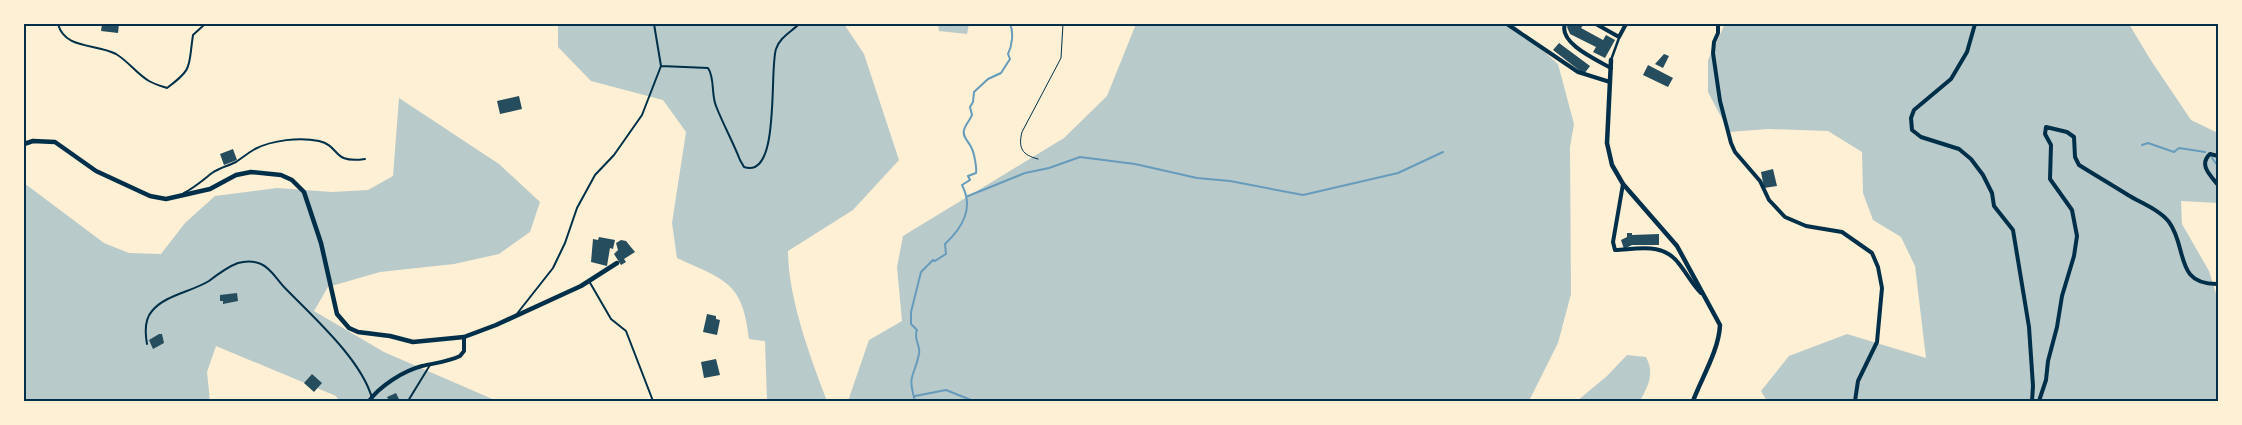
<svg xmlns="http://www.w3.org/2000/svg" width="2242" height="425" font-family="Roboto,sans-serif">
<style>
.green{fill:#b9caca}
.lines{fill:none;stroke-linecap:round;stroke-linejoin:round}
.stream{stroke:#669bbc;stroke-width:2}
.building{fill:#264d5e}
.path{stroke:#003049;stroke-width:1}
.service{stroke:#003049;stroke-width:2}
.pedestrian{stroke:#003049;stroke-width:2.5}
.minor{stroke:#003049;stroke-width:4}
.tertiary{stroke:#003049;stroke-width:4.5}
.neatline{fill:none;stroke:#003049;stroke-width:2}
</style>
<rect width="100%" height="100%" fill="#fdf0d5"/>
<path class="green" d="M 558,24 L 844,24 L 864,54 L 899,160 L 853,210 L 788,251 C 788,297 810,357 827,401 L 767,401 L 765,341 L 749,339 C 743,282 725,280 677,258 L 672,223 L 686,132 L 663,100 L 591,81 L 558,47 Z
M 938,24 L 969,24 L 967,34 L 939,31 Z
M 1136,24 L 1513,24 L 1558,64 L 1574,124 L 1570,147 L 1571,294 L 1558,343 L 1529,401 L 848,401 L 869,340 L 902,321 L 897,267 L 903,236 L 1064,138 L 1107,96 Z
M 1725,24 L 2129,24 L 2150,59 L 2191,120 L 2218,133 L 2218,203 L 2181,201 L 2182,224 L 2209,271 L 2218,300 L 2218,401 L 1767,401 L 1761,391 L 1789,356 L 1847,334 L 1926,358 L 1915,266 L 1901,237 L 1873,220 L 1863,193 L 1862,152 L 1828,131 L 1768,129 L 1729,132 L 1708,92 L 1708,60 Z
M 399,98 L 499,164 L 540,202 L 530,232 L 499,254 L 454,264 L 380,272 L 328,287 L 314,311 L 384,352 L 497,401 L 339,401 L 336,396 L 216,346 L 207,372 L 210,401 L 24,401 L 24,183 L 104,243 L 129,253 L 161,254 L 185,223 L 215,196 L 277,188 L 332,192 L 368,190 L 393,176 Z
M 1627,355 L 1646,357 C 1655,374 1648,386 1640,401 L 1577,401 L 1607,376 Z"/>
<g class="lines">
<path class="stream" d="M 2142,145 L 2148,143 L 2174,152 L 2179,148 L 2205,152
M 2212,158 L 2218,166
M 968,196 L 1025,173 L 1049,168 L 1080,157 L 1135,164 L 1197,178 L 1230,181 L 1303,195 L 1398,173 L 1443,152
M 915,396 L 946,390 L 971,400 L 979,401
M 915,401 C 907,373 914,379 919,354 C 921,346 913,339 917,330 L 911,324 L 911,312 L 921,272 L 933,260 L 935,261 L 946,254 L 945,244 C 963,227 974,208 962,185 L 970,180 L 968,176 L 976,173 C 977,168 974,153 972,149 C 970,142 962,138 964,130 C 965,125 970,120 972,115 L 970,107 L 973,102 L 974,92 L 988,79 L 1001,73 L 1010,59 L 1008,54 C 1012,46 1014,32 1010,24"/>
</g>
<path class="building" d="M 102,24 L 119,24 L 118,33 L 101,31 Z
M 1569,24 L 1584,24 L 1581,28 L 1603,40 L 1606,35 L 1615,40 L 1605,58 L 1593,52 L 1596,47 L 1570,34 L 1567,27 Z
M 1559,43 L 1590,66 L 1584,74 L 1553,50 Z
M 1664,54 L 1669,56 L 1663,68 L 1655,64 Z
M 1648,65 L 1673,78 L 1668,87 L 1643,75 Z
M 519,96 L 522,109 L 500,114 L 497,101 Z
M 233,149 L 237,160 L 224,165 L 220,154 Z
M 1773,169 L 1777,186 L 1764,188 L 1761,172 Z
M 1627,233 L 1632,233 L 1632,235 L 1659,234 L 1659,245 L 1632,245 L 1624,249 L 1621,240 L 1627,237 Z
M 599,237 L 615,240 L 613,249 L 610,248 L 607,266 L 591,262 L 593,239 L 598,240 Z
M 621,240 L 626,241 L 635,252 L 624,259 L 626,262 L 621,265 L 614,254 L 618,250 L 616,243 Z
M 237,293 L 238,301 L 223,304 L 223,301 L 220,301 L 220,295 Z
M 707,314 L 716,316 L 716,319 L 720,320 L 717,335 L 703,332 Z
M 159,334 L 162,334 L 164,343 L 153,349 L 149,340 Z
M 716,359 L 720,375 L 704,378 L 701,362 Z
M 312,374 L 322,383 L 314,392 L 304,383 Z
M 396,393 L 399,399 L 389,401 L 387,397 Z"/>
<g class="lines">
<path class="path" d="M 1038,159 C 1022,155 1018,148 1022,132 L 1061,58 L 1063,24"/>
<path class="service" d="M 58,24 C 65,50 96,43 116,54 C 128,61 137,74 149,81 C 154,84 161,86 167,88 C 194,68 188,67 193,35 L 205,24
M 661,66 L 708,68 C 715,78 711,94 716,106 C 723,124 733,142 740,160 L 744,167 C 781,180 769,70 776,49 C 780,37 791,32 799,24
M 184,193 C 194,188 203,180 212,173 C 219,168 228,166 236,162 C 242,158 248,153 255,149 C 272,140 300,137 319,141 C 341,146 331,164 365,159
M 589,281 L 611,319 L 626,331 L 653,401
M 516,315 L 553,268 L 565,243 L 577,208 L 595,175 L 614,155 L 642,115 L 661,66 L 654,24
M 147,344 C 145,333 144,320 152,311 C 165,295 191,292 209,281 C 218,274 227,267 238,263 C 245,261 254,261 261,264 C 271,268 277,280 285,288 C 313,317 361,359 372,398
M 408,401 L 430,365"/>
<path class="pedestrian" d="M 1611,60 L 1619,38"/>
<path class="minor" d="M 1507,24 L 1578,72 L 1610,82
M 1565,24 C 1558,43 1597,60 1611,68
M 1596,24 L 1619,37 L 1626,24
M 1718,24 L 1718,33 L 1714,42 L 1713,53 L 1720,101 L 1731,143 L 1735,152 L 1760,181 L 1769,200 L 1785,217 L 1806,226 L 1842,232 L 1872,253 L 1878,267 L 1882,288 L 1877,342 L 1858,381 L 1855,401
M 1975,24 L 1967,52 L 1951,79 L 1914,110 L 1911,118 L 1912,130 L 1921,137 L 1959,149 L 1971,159 L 1983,175 L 1992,193 L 1994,206 L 2013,230 L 2029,327 L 2033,386 L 2032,401
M 2218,156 L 2210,154 C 2198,165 2211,176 2218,185
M 1623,184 L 1613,242 L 1615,250 C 1639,249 1664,242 1680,265 C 1687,274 1693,285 1701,293
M 369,401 C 380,386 403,371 422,366 C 434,363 448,362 460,356 L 464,351 L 464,337
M 2039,401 L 2046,380 L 2048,361 L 2057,327 L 2062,296 L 2074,256 L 2077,236 L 2072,210 L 2050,179 L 2051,145 L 2045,134 L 2046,127 L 2067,132 L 2074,137 L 2075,157 L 2079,165 C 2095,175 2112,185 2128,195 C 2141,203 2160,210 2169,222 C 2188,248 2174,285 2218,284"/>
<path class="tertiary" d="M 1611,60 L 1607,143 L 1612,165 L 1623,184 L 1677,246 L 1720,325 C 1719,350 1702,377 1693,401
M 24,144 L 33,141 L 55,142 L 96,171 L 150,196 L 166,199 L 210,189 L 236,175 L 251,172 L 281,175 L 292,180 L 304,192 L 321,243 L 337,314 L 349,328 L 358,332 L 390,336 L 413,342 L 464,337 L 496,325 L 581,286 L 617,263"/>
</g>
<rect width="2242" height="425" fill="none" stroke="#fdf0d5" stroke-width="50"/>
<rect x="25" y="25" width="2192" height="375" class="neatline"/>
</svg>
